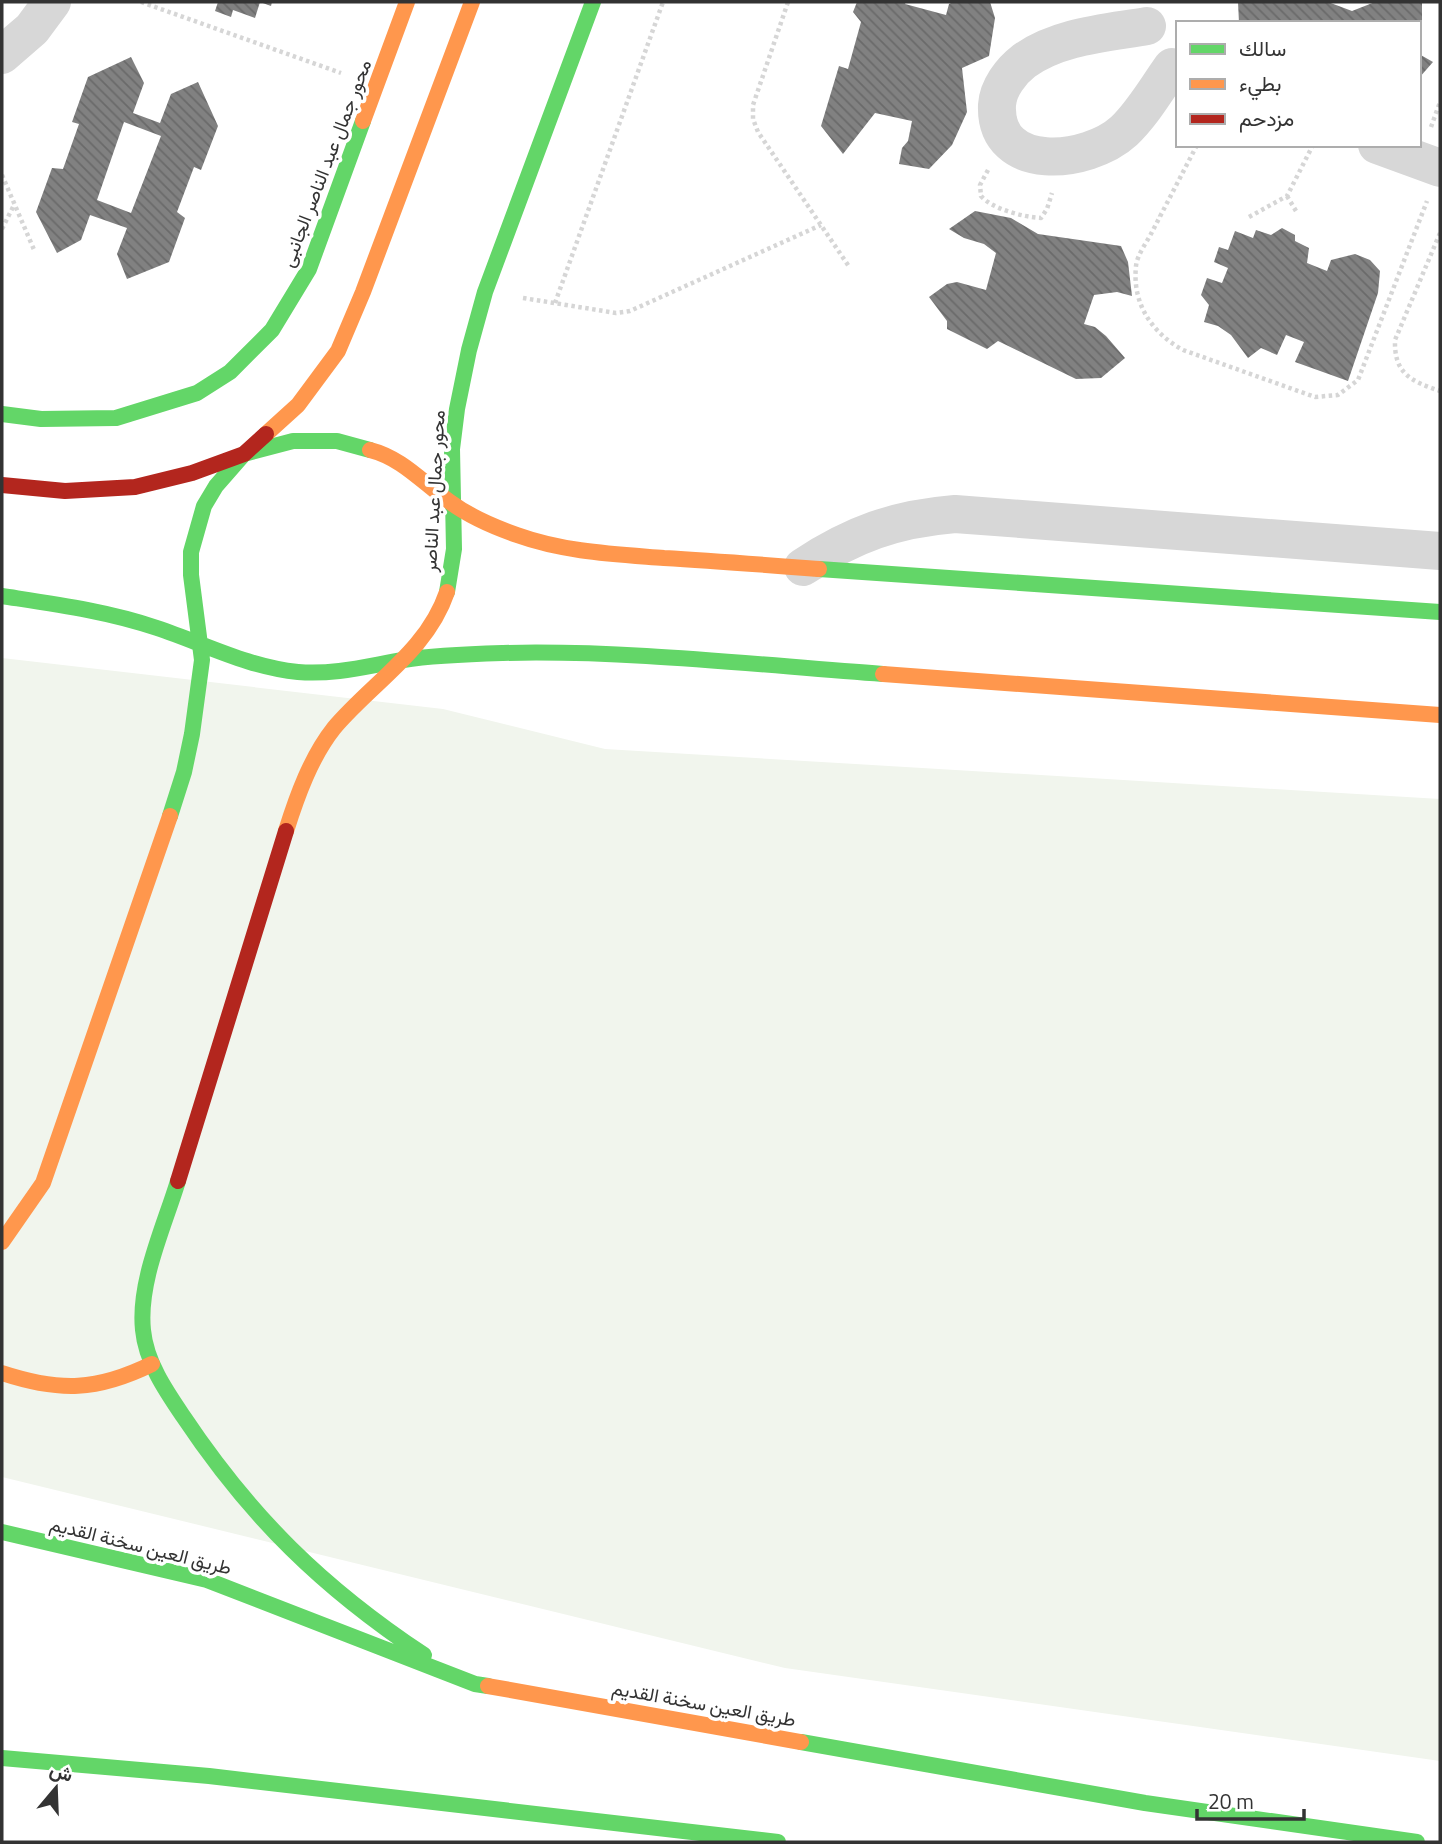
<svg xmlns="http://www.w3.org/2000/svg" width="1442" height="1844" font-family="'Titillium Web',Vazirmatn,sans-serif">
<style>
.grass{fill:#f1f5ed}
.building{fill:url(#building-back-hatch);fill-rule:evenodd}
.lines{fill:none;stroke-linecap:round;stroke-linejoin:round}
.path{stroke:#d6d6d6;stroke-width:4.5;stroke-dasharray:3.5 3.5;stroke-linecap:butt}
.street{stroke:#d7d7d7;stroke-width:38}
.fast{stroke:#63d668;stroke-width:16}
.slow{stroke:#ff974d;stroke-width:16}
.jam{stroke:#b3261e;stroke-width:16}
.labels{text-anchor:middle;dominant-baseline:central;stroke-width:7;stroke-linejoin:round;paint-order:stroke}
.street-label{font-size:19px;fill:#333;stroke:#fff}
</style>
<defs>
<pattern id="building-back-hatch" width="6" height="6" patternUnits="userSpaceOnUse" patternTransform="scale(1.75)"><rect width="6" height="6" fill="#818181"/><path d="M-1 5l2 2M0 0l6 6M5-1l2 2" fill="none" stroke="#6a6a6a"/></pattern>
</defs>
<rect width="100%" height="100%" fill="#fff"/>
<path class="grass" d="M 2,658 L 443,709 L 605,749 L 1440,799 L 1440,1761 L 785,1668 L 2,1477 Z"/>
<path class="building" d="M 218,2 L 272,2 L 271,6 L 260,2 L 255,18 L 233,10 L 231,17 L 215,11 Z
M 857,2 L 906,2 L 905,4 L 946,15 L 949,4 L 953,2 L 990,2 L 995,18 L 989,56 L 962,68 L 967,112 L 952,145 L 929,169 L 899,164 L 902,148 L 908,141 L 912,121 L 875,113 L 843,154 L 821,126 L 839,66 L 848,69 L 861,22 L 853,12 Z
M 1238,2 L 1328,2 L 1352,11 L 1375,2 L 1422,2 L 1422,39 L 1419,39 L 1419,23 L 1239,23 Z
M 1419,54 L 1433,62 L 1419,78 Z
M 131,57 L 144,83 L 133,113 L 160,123 L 171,94 L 198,82 L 218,126 L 201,170 L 194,167 L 177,212 L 185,218 L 169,262 L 127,279 L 117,254 L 127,228 L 90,215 L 81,240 L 57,253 L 36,212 L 52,168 L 63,169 L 79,124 L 72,122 L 88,77 ZM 124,122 L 161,136 L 131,213 L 97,200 Z
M 975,211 L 1011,218 L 1038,234 L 1121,246 L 1128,262 L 1132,296 L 1117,292 L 1094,295 L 1084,324 L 1095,327 L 1106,336 L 1125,358 L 1101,378 L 1076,379 L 998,341 L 987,349 L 947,329 L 947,321 L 929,297 L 947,284 L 957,282 L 986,290 L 996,253 L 984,244 L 964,238 L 949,229 Z
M 1282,228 L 1295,235 L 1295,241 L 1309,248 L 1307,263 L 1327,271 L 1331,260 L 1355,254 L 1370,260 L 1380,271 L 1378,293 L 1348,381 L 1295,362 L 1304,342 L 1286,335 L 1277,355 L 1261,348 L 1248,358 L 1231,335 L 1218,326 L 1204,322 L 1209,305 L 1201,295 L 1207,278 L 1222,283 L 1228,268 L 1214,262 L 1219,247 L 1228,250 L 1235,231 L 1253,238 L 1256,230 L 1271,235 Z"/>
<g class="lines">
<path class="path" d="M 141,2 L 341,73
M 788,2 L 753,105 L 753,119 L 758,132 L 850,268
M 1431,127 L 1440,102
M 1197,145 C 1182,174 1167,203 1152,232 C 1147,242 1137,255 1136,266 C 1132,304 1152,333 1183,350 L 1315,397 L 1338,395 L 1358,380 L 1427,201
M 988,170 L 980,185 L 981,196 C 992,209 1023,217 1041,218 L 1047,209 L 1052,193
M 2,175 L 35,252
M 1287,196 L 1296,211
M 1249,217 L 1287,196 L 1313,145
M 2,229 L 14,205
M 1440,233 L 1395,340 C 1394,374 1411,381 1440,391
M 523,298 L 616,313 L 630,311 L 821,225
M 555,303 L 663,2"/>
<path class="street" d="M 1147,26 C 1106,33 1059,36 1024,61 C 1011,71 998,88 997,105 C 994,174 1088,164 1124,131 C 1143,113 1157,88 1172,67
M 2,55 L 32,29 L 52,2
M 1377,145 L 1440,168
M 803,567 C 853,534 895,519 955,514 L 1440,551"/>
<path class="fast" d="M 2,414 L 41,419 L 116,418 L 197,393 L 230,372 L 272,330 L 309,269 L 363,121
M 819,569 L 1440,612
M 447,592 L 454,549 L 452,449 L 457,409 L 469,350 L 485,292 L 593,2
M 2,596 C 54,604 107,611 157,628 C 205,644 248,667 298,672 C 335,675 367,666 403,660 C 436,655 470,654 503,653 C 630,650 757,665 883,674
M 170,816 L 184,772 L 192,734 L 202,660 L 191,575 L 191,552 L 204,506 L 216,486 L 244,454 L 293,441 L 337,441 L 370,450
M 178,1181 C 164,1227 138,1282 143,1330 C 146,1362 166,1391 183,1416 C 251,1518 323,1588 424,1655
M 2,1532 L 207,1580 L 475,1684 L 488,1686
M 801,1742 L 1145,1803 L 1417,1842
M 2,1758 L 209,1776 L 778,1842"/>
<path class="slow" d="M 363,121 L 407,2
M 266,434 L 298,405 L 338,351 L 363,292 L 472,2
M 370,450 C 402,458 423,483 450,502 C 469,516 494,527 517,535 C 564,552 614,554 664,558 C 716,561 767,565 819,569
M 883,674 L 1440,715
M 286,831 C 297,796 311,757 334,728 C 373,682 427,651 447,592
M 2,1242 L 43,1183 L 170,816
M 2,1373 C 60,1392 97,1391 152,1364
M 488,1686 L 801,1742"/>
<path class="jam" d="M 2,485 L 65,491 L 135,487 L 192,473 L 244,454 L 266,434
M 178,1181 L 286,831"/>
</g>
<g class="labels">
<g class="street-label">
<text transform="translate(325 163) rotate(-69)">محور جمال عبد الناصر الجانبى</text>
<text transform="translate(433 491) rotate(-87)">محور جمال عبد الناصر</text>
<text transform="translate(141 1545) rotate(14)">طريق العين سخنة القديم</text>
<text transform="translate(704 1703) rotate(10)">طريق العين سخنة القديم</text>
</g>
</g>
<rect width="1442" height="1844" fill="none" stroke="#333333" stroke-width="7"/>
<rect x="1176" y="21" width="245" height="126" fill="#ffffff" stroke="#adadad" stroke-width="2"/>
<rect x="1190" y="44" width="35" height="10" fill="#63d668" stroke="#adadad" stroke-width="2"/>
<text x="1239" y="56" font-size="21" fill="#333333">سالك</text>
<rect x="1190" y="79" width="35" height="10" fill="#ff974d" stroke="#adadad" stroke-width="2"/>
<text x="1239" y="91" font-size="21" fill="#333333">بطيء</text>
<rect x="1190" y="114" width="35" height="10" fill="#b3261e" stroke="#adadad" stroke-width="2"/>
<text x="1239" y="126" font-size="21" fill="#333333">مزدحم</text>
<g transform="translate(56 1788) rotate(19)" stroke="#ffffff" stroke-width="5" paint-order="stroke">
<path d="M0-5L12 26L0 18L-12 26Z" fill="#333333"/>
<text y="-10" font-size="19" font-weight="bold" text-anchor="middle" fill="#333333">ش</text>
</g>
<path d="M1197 1809v10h107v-10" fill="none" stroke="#333333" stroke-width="3.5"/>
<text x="1208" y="1809" font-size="21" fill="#333333" stroke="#ffffff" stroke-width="5" paint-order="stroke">20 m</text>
</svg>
